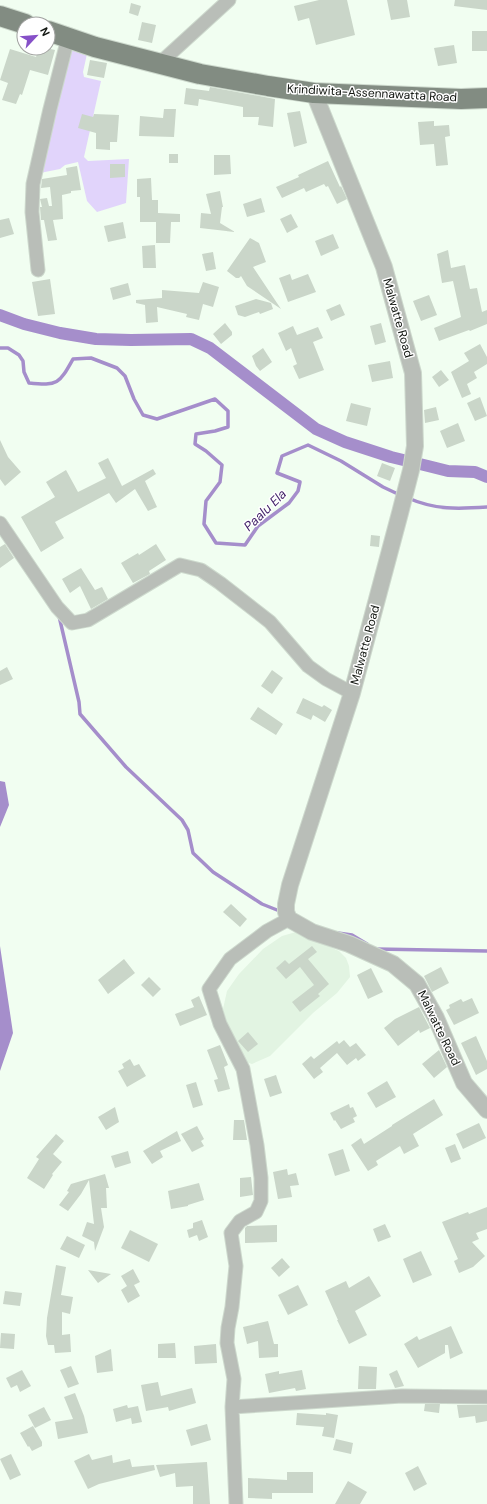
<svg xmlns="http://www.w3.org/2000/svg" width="487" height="1504" font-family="'DM Sans',sans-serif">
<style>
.built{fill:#e2f4e2}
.green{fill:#e1d4fb}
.water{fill:#a58ecb}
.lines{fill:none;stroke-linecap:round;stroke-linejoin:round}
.stream{stroke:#a58ecb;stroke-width:3.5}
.canal{stroke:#a58ecb;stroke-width:12}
.building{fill:#cad6c9}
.minor-casing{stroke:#cdd9cd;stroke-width:15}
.tertiary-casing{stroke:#cdd9cd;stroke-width:18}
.primary-casing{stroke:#cdd9cd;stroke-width:22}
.minor{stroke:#b9beb8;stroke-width:13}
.tertiary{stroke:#b9beb8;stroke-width:16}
.primary{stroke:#828c82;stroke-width:20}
.labels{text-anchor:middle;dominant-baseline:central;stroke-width:3;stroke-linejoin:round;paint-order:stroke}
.street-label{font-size:12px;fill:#131712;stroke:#fff}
.water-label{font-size:13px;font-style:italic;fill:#422169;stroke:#fff}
</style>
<rect width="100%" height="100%" fill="#f1fef1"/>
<path class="built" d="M 296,932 L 339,951 L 346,958 L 349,966 L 350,977 L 337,993 L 313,1013 L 270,1056 L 252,1064 L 246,1062 L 228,1026 L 223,1009 L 227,991 L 239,974 L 263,949 L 282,936 Z"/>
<path class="green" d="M 68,38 L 89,45 L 83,72 L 84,77 L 101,81 L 84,157 L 88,161 L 129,159 L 126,203 L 97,212 L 87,201 L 78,162 L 65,165 L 60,169 L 35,174 Z"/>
<path class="water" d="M 0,781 L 5,782 L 9,805 L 0,827 Z
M 0,946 L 13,1033 L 0,1071 Z"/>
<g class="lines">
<path class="stream" d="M 0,348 L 8,348 L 19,355 L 23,361 L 24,372 L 29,383 C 58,386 59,384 73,359 L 91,358 L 117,368 L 125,376 L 134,399 L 143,415 L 157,419 L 215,399 L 228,411 L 228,427 L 215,431 L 196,434 L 195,444 L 206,451 L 222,465 L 220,482 L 206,501 L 204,524 L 216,543 L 245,545 L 258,526 L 289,503 L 298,491 L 300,482 L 277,473 L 282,456 L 308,445 L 341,461 L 383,487 L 400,495
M 408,498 C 435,510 458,509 487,507
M 59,616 L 79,702 L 80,714 L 126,767 L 182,820 L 188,830 L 193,853 L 213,872 L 262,904 L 282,912
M 338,933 L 352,935 L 367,944
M 376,949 L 487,951"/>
<path class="canal" d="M 0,315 L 24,324 L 60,333 L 96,339 L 131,340 L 191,339 L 210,348 L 316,429 L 345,442 L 391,457 L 428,466 L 448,471 L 475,472 L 487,477"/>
</g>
<path class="building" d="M 319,0 L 347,0 L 355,35 L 316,45 L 309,18 L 298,21 L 294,6 Z
M 387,0 L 407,0 L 410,17 L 391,20 Z
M 455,0 L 487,0 L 487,10 L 454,6 Z
M 131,3 L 141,6 L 138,16 L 129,13 Z
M 142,22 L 156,25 L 152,43 L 138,40 Z
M 472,31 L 487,31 L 487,51 L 472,51 Z
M 454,45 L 457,63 L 438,66 L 434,48 Z
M 39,48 L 46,48 L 55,50 L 48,75 L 30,70 L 22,95 L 20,94 L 16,104 L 2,100 L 8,83 L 0,80 L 10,49 L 36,57 Z
M 90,60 L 107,63 L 104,78 L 87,75 Z
M 210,87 L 275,99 L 273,127 L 258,125 L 259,117 L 243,117 L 243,107 L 199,99 L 198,106 L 184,104 L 186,88 L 209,91 Z
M 164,109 L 176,109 L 174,137 L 139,136 L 140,116 L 163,118 Z
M 300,111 L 307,143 L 294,147 L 287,113 Z
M 82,114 L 93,117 L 94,114 L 119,115 L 117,142 L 110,142 L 110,150 L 96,149 L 96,133 L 78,128 Z
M 434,121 L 434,126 L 449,125 L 450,136 L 445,137 L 448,165 L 436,166 L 434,144 L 420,145 L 418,122 Z
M 169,154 L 178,154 L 178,163 L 169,163 Z
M 214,155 L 230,155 L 231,174 L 214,175 Z
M 328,161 L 340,187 L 341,186 L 347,199 L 337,204 L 328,186 L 326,187 L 324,184 L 306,192 L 304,188 L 282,198 L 276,187 L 299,177 L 298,175 Z
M 110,164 L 125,164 L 125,177 L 110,178 Z
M 77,166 L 81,190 L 71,191 L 71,193 L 62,195 L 63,219 L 53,220 L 57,240 L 48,241 L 44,220 L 41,220 L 40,207 L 42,207 L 40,199 L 47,198 L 49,206 L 52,206 L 50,187 L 41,188 L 42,179 L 67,175 L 66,168 Z
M 151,178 L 152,200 L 158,200 L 158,213 L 180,214 L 180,222 L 171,222 L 170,243 L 156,243 L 156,222 L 140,222 L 140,197 L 137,197 L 137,179 Z
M 220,191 L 223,207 L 222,207 L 220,223 L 235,232 L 200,228 L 201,213 L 211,214 L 206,194 Z
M 261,198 L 265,212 L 247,217 L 243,204 Z
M 291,214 L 298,227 L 287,233 L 280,219 Z
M 9,218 L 14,234 L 0,238 L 0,220 Z
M 123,222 L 126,238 L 108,242 L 104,226 Z
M 333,234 L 339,248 L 321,256 L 315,241 Z
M 250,238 L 259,243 L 266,262 L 253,267 L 281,309 L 247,286 L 241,276 L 239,278 L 236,278 L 227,271 Z
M 155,245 L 156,268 L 143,268 L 142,246 Z
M 448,250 L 451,268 L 465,265 L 470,289 L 477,288 L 482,312 L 487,310 L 487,324 L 470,331 L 469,330 L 439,341 L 434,328 L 461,317 L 453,281 L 442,283 L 437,254 Z
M 213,252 L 216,269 L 206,271 L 202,254 Z
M 290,274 L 292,280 L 308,274 L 316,292 L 288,302 L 279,278 Z
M 50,279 L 55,314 L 38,316 L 32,282 Z
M 203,282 L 219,287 L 213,307 L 203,304 L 199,320 L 186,317 L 187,314 L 157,307 L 158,322 L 146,323 L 145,305 L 136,303 L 136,300 L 162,298 L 162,290 L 199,293 Z
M 128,283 L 131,295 L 113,300 L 110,288 Z
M 429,295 L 437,315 L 421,321 L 413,301 Z
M 256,299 L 271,303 L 273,309 L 260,314 L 259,312 L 245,317 L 238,315 L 235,306 Z
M 340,304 L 345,315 L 331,321 L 326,310 Z
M 225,323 L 232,332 L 232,335 L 221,344 L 213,334 Z
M 381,323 L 386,342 L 375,345 L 370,326 Z
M 293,326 L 297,335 L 318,327 L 323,338 L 313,342 L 324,370 L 299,379 L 293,366 L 297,364 L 291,348 L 286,351 L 278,333 Z
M 480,344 L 487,357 L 487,364 L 474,372 L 477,378 L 467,384 L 471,394 L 462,398 L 451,372 L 469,361 L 464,353 Z
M 263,348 L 272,362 L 260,371 L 256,366 L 252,356 Z
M 390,361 L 393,378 L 372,382 L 368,365 Z
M 441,370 L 449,380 L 439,387 L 432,377 Z
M 480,397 L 487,416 L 475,421 L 467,403 Z
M 351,403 L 371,408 L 367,426 L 346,421 Z
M 436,407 L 439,420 L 425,423 L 424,410 Z
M 458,423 L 465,441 L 447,448 L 440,431 Z
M 0,440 L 8,457 L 21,472 L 5,486 L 0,479 Z
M 108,458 L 122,486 L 153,469 L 156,474 L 145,481 L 157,507 L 148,511 L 135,489 L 116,503 L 109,493 L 55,522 L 64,538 L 41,552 L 21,517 L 55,497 L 46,482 L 66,470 L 78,492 L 106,478 L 98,463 Z
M 382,463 L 395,468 L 390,481 L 377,476 Z
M 371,535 L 380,536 L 379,547 L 370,546 Z
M 5,544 L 14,558 L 0,568 L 0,547 Z
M 156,544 L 166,560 L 149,571 L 150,574 L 133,583 L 121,563 L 138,553 L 139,555 Z
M 81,568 L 95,590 L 102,587 L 108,599 L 91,609 L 80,586 L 70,593 L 62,579 Z
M 7,667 L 13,679 L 0,685 L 0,671 Z
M 272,670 L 283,678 L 272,694 L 261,686 Z
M 303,698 L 322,707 L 324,705 L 332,710 L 325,722 L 313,715 L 311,720 L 296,713 Z
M 258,707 L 283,724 L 276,735 L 250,719 Z
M 231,904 L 247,919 L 240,927 L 223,912 Z
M 312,946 L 317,952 L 308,959 L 329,984 L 318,994 L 320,996 L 300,1012 L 292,1002 L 314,985 L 300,967 L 286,979 L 276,968 L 285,960 L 289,964 Z
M 124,959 L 135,973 L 108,994 L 98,980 Z
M 441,967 L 449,983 L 432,992 L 424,976 Z
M 371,968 L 383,992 L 368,999 L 357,975 Z
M 149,977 L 161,989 L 153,997 L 141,985 Z
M 199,996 L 207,1015 L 180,1026 L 175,1014 L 194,1007 L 191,1000 Z
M 472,998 L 479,1013 L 454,1025 L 446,1010 L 450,1008 L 449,1005 L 461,999 L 463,1002 Z
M 419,1007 L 430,1028 L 420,1033 L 419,1030 L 398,1046 L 384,1028 L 395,1019 Z
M 248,1032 L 258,1044 L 248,1052 L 238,1041 Z
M 476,1036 L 487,1061 L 487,1069 L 476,1075 L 461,1043 Z
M 344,1040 L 350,1047 L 356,1043 L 366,1055 L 358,1061 L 356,1058 L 347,1065 L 337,1053 L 320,1068 L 323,1072 L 314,1079 L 302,1064 L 311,1056 L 314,1059 L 337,1041 L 339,1044 Z
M 220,1045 L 228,1065 L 224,1067 L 230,1089 L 218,1092 L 214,1080 L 218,1079 L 207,1050 Z
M 439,1050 L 447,1067 L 434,1078 L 422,1064 Z
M 130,1059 L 134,1066 L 139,1064 L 146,1076 L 127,1087 L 118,1071 L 124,1068 L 122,1064 Z
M 276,1075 L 282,1093 L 270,1097 L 264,1079 Z
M 387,1081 L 396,1097 L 376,1108 L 367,1093 Z
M 196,1082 L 203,1105 L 193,1108 L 186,1085 Z
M 434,1099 L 443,1115 L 413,1134 L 419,1146 L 404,1154 L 400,1146 L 376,1161 L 378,1165 L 368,1171 L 351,1145 L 361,1138 L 364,1144 L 392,1126 L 392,1125 Z
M 349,1104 L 350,1108 L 353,1107 L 357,1116 L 353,1118 L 355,1122 L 341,1129 L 335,1120 L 334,1121 L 330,1113 Z
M 115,1107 L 119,1122 L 106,1130 L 98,1117 Z
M 234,1120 L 244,1120 L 247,1140 L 233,1140 Z
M 479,1123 L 486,1138 L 463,1149 L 456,1134 Z
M 197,1126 L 204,1139 L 201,1141 L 204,1146 L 192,1152 L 181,1134 Z
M 177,1131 L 181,1141 L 160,1151 L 163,1157 L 152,1164 L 143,1151 Z
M 56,1134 L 64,1141 L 53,1154 L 62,1162 L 52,1174 L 53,1175 L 44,1189 L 27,1178 L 39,1159 L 36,1157 Z
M 455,1144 L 461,1159 L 451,1163 L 445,1148 Z
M 343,1149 L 350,1171 L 335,1176 L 328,1154 Z
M 128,1151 L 131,1163 L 115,1168 L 111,1156 Z
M 287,1169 L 288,1175 L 296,1173 L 299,1185 L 290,1186 L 292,1197 L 278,1199 L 273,1172 Z
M 105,1174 L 109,1188 L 106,1188 L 107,1208 L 101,1208 L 104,1227 L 95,1251 L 94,1242 L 82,1236 L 87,1222 L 94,1224 L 89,1180 L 81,1194 L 68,1211 L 59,1205 L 69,1192 L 67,1191 L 71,1184 Z
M 251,1177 L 253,1195 L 240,1197 L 240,1178 Z
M 199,1183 L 204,1200 L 188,1205 L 188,1206 L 171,1209 L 168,1191 Z
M 487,1207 L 487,1229 L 476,1233 L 479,1239 L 472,1242 L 485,1256 L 473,1267 L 459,1273 L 454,1261 L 458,1259 L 442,1222 L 468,1212 L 469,1214 Z
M 202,1220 L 208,1237 L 199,1241 L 197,1235 L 189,1238 L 187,1230 L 193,1228 L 193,1223 Z
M 385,1224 L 391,1237 L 378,1242 L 373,1229 Z
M 277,1225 L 277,1242 L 245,1243 L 245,1228 L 247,1226 Z
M 130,1230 L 158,1244 L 149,1262 L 121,1248 Z
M 67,1236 L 85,1245 L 79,1258 L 60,1249 Z
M 421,1251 L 432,1275 L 413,1283 L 403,1259 Z
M 282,1258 L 290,1267 L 279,1277 L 271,1268 Z
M 56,1265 L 66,1267 L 61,1295 L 73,1297 L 70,1314 L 62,1312 L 62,1335 L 70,1334 L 71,1352 L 55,1353 L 54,1345 L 48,1345 L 46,1336 L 47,1318 Z
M 133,1269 L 140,1282 L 134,1285 L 140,1296 L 128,1303 L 121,1290 L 127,1286 L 121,1276 Z
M 88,1270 L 111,1274 L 98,1283 Z
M 369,1276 L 381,1296 L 355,1311 L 367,1335 L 349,1344 L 337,1320 L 338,1320 L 325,1291 L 346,1281 L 349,1288 Z
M 298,1285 L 308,1305 L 288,1315 L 278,1295 Z
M 5,1291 L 22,1293 L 20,1306 L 3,1304 Z
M 268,1321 L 274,1344 L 278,1344 L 278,1357 L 259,1358 L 258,1341 L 247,1344 L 243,1327 Z
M 451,1326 L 463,1353 L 450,1359 L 448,1345 L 445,1345 L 445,1353 L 418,1368 L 404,1344 L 417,1336 L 419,1340 Z
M 1,1333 L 15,1334 L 14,1349 L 0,1348 Z
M 175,1343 L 176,1358 L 158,1358 L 158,1344 Z
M 216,1344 L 217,1363 L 195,1364 L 194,1346 Z
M 111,1349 L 113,1371 L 97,1373 L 95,1356 Z
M 71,1366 L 79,1384 L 68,1388 L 60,1370 Z
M 359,1366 L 377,1367 L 376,1389 L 358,1389 Z
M 22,1370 L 31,1386 L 20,1392 L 17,1385 L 11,1388 L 6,1378 Z
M 302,1370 L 306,1389 L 296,1391 L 295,1388 L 269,1393 L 265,1374 L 279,1371 L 279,1374 Z
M 397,1370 L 404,1386 L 395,1388 L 389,1374 Z
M 158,1382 L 161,1396 L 192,1388 L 196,1403 L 169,1411 L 168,1407 L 146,1411 L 141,1385 Z
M 75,1393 L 84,1416 L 88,1433 L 58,1439 L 55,1422 L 73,1419 L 64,1397 Z
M 425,1404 L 440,1404 L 439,1413 L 424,1411 Z
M 127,1405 L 128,1408 L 138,1406 L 142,1422 L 132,1424 L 131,1418 L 116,1422 L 113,1409 Z
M 457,1405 L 487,1405 L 487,1421 L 476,1423 L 475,1416 L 459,1418 Z
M 44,1407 L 51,1420 L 35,1428 L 28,1415 Z
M 297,1413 L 326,1415 L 326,1413 L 338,1415 L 334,1438 L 322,1436 L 324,1427 L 296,1425 Z
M 207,1424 L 211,1440 L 191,1446 L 186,1430 Z
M 33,1426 L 42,1442 L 42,1446 L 32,1451 L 29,1446 L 28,1447 L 20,1433 Z
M 336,1439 L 353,1443 L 351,1454 L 333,1450 Z
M 11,1454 L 21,1475 L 10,1480 L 0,1459 Z
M 89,1454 L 92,1460 L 112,1455 L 113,1463 L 130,1459 L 132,1467 L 154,1465 L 155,1470 L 99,1484 L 88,1489 L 74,1461 Z
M 207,1462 L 210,1504 L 193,1504 L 193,1486 L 176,1487 L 175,1473 L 160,1477 L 156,1465 Z
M 418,1466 L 427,1484 L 414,1491 L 405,1473 Z
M 287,1472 L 313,1472 L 313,1493 L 272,1493 L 272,1499 L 248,1498 L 248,1478 L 287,1480 Z
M 348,1481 L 367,1492 L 360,1504 L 335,1504 Z"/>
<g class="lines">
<g class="minor-casing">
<path id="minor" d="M 160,63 L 229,0
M 38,270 L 32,212 L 33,184 L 50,109 L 68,38
M 0,523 L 57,607 L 72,623 L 88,620 L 180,565 L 201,570 L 220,583 L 270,622 L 308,666 L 326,679 L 352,693
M 232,1407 L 402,1396 L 487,1397
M 236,1504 L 232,1407 L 234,1379 L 227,1343 L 228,1328 L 232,1307 L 236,1266 L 231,1233 L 240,1221 L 256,1212 L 261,1201 L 261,1178 L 257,1145 L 243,1069 L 220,1024 L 209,989 L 230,959 L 267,931 L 289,919"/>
</g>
<g class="tertiary-casing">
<path id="tertiary" d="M 314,93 L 384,267 L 413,373 L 415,446 L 411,470 L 400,513 L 352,693 L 290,885 L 286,904 L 286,912 L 289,919 L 312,932 L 349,944 L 393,964 L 417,984 L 436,1018 L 464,1083 L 487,1110"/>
</g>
<g class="primary-casing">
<path id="primary" d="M 0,16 L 25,24
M 48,31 L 95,47 L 200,74 L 268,86 L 314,93 L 461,99 L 487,98"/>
</g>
<use href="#minor" class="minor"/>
<use href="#tertiary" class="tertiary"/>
<use href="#primary" class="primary"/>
</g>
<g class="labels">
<g class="street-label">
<text transform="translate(372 93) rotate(3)">Krindiwita-Assennawatta Road</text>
<text transform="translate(398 318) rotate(74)">Malwatte Road</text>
<text transform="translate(365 645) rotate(-75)">Malwatte Road</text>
<text transform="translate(439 1028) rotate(64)">Malwatte Road</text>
</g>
<g class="water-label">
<text transform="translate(265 510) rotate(-44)">Paalu Ela</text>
</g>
</g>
<g transform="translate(36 36) rotate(64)"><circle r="19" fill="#ffffff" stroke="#a1a2a0"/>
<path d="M0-3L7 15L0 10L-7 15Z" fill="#8650c8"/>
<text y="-6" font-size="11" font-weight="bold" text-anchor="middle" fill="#131712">N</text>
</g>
</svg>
